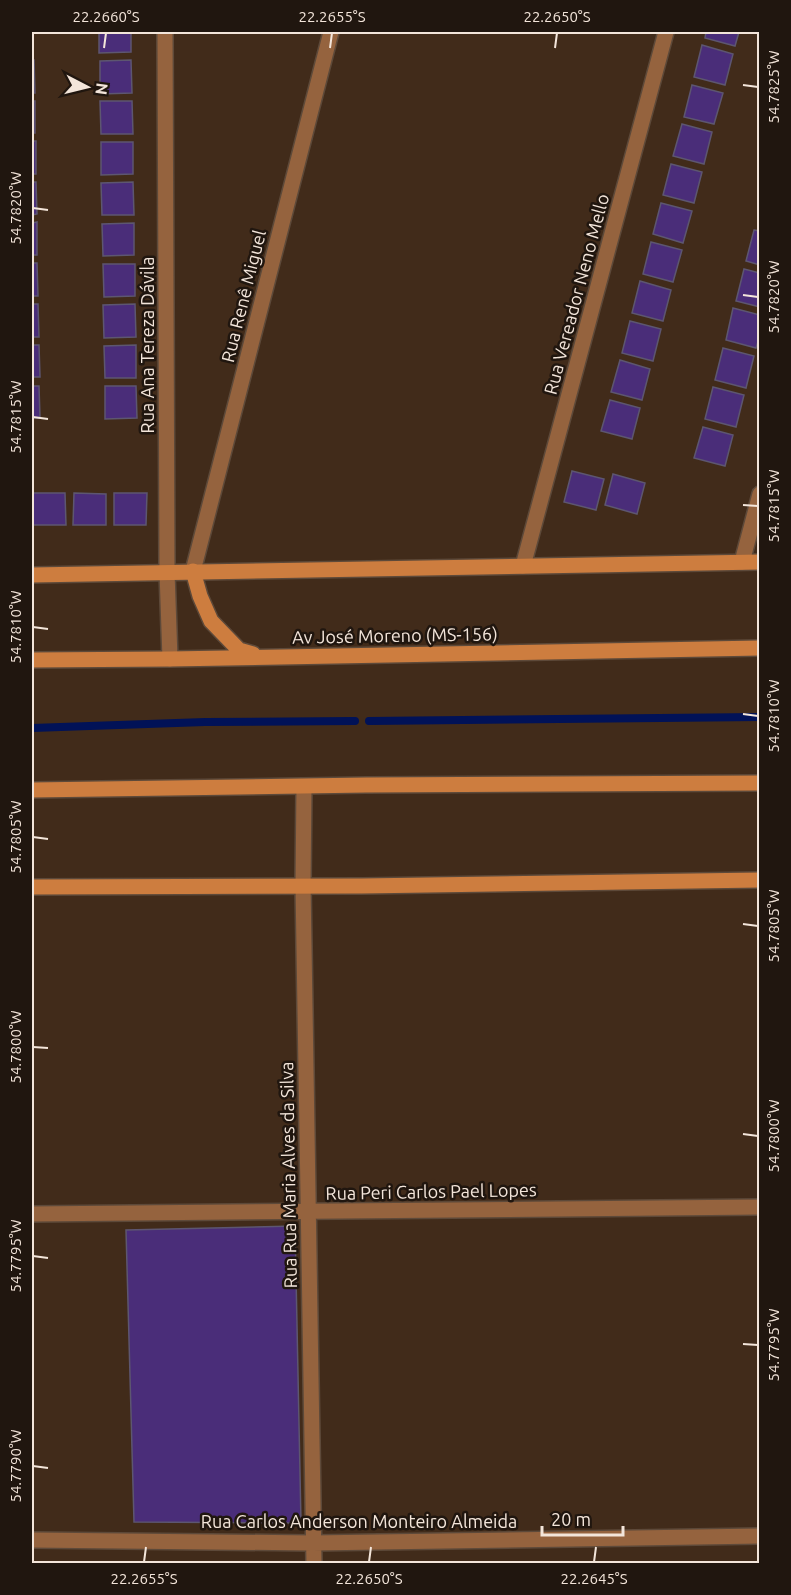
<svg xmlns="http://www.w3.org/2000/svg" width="791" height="1595" font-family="Ubuntu,sans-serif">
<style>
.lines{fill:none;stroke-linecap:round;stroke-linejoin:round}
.stream{stroke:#011257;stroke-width:8}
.building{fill:#4a2d79;stroke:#5d5670;stroke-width:1.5}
.street-casing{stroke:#5d4939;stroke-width:18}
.secondary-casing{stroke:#5d4939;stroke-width:18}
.street{stroke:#95633e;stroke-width:15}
.secondary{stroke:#cd7d3f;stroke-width:15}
.ticks{fill:none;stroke:#f3e5da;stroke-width:2}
.labels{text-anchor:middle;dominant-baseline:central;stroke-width:5;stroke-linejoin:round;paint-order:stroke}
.street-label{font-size:18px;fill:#f3e5da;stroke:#20160f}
.neatline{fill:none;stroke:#f3e5da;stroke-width:2}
.ticks-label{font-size:15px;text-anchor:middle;fill:#f3e5da}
</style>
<rect width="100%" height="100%" fill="#412b1a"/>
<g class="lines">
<path class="stream" d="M 369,721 L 760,717
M 32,728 L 205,722 L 355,721"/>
</g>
<path class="building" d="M 99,32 L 131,32 L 131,52 L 99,53 Z
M 706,32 L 739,32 L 735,46 L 705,38 Z
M 702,45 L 733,54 L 725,85 L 694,77 Z
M 32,60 L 34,60 L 35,93 L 32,93 Z
M 131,60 L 132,93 L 100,94 L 100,61 Z
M 692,85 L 723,93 L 714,124 L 684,117 Z
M 32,101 L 35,101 L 35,133 L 32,133 Z
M 100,101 L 132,101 L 133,134 L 101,134 Z
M 682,124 L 712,132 L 704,164 L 673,156 Z
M 32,141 L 36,141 L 36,174 L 32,174 Z
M 101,142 L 133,142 L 133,174 L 101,175 Z
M 671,164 L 702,172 L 694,203 L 663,195 Z
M 32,182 L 36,182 L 37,214 L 32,215 Z
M 133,182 L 134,215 L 102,215 L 101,183 Z
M 661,203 L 692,211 L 683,243 L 653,234 Z
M 37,222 L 37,255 L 32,255 L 32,223 Z
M 134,223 L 134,255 L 103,256 L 102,224 Z
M 754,230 L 760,231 L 760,265 L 746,261 Z
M 651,242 L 682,250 L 673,282 L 643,274 Z
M 32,263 L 37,263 L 38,296 L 32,296 Z
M 103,264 L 135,264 L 135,296 L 104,297 Z
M 744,269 L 760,273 L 760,307 L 736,301 Z
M 640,281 L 671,290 L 663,321 L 632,313 Z
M 32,304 L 38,304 L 39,337 L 32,337 Z
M 135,304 L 136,337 L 104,338 L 103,305 Z
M 733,308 L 760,315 L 760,335 L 756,348 L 726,340 Z
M 630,321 L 661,329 L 653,361 L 622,353 Z
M 32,345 L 39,345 L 40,377 L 32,377 Z
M 136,345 L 136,378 L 105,378 L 104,346 Z
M 723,348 L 754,356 L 746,388 L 715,380 Z
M 620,360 L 650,369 L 642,400 L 611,392 Z
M 32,386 L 39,386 L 40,418 L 32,418 Z
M 105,386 L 136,386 L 137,418 L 105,419 Z
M 713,387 L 744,395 L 736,427 L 705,419 Z
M 610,400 L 640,408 L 632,439 L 601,431 Z
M 703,427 L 733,435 L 725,466 L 694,458 Z
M 572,471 L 604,479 L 596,510 L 564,502 Z
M 613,474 L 645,483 L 637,514 L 605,505 Z
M 33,493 L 65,493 L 66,525 L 33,525 Z
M 74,493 L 106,494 L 106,525 L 73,525 Z
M 114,493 L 147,493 L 146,525 L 114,525 Z
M 295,1226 L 301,1523 L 134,1522 L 126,1230 Z"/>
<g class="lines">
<g class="street-casing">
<path id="street" d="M 165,32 L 167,572 L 170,659
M 742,562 L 760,494
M 523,566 L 666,32
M 193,571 L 331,32
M 304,787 L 303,885 L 314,1564
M 32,1214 L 760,1207
M 32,1540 L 313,1543 L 760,1536"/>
</g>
<g class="secondary-casing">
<path id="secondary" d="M 193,571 L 200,596 L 211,621 L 239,650 L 253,654
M 32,575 L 760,562
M 32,660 L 170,659 L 760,648
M 32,790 L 366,785 L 760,783
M 32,887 L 362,886 L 760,880"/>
</g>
<use href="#street" class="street"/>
<use href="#secondary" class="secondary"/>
</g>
<path class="ticks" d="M 104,48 L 106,33M 330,48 L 332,33M 555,48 L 557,33M 743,85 L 758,87M 33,208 L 48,210M 743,295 L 758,297M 33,417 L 48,419M 743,505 L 758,506M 33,627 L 48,629M 743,714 L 758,716M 33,837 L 48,839M 743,924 L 758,926M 33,1047 L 48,1048M 743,1134 L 758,1136M 33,1256 L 48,1258M 743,1344 L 758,1345M 33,1466 L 48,1468M 144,1562 L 146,1547M 369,1562 L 371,1547M 594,1562 L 596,1547"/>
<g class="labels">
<g class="street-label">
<text transform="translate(576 294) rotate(-75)">Rua Vereador Neno Mello</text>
<text transform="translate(243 296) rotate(-76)">Rua Renê Miguel</text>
<text transform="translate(147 345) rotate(-90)">Rua Ana Tereza Dávila</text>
<text transform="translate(395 635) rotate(-1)">Av José Moreno (MS-156)</text>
<text transform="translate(288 1175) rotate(-91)">Rua Rua Maria Alves da Silva</text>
<text transform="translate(431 1191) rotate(-1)">Rua Peri Carlos Pael Lopes</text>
<text x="359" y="1521">Rua Carlos Anderson Monteiro Almeida</text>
</g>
</g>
<rect width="791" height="1595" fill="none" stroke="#20160f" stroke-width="66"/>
<g transform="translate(87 87) rotate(97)" stroke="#20160f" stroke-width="4.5" paint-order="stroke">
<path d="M0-4.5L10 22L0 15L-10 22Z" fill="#f3e5da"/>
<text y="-9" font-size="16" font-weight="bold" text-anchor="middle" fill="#f3e5da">N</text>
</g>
<path d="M542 1526v9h81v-9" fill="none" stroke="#f3e5da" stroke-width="3"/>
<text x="551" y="1526" font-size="18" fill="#f3e5da" stroke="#20160f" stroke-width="4.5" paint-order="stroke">20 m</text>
<rect x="33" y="33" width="725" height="1529" class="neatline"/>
<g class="ticks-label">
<text x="106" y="22">22.2660°S</text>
<text x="332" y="22">22.2655°S</text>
<text x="557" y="22">22.2650°S</text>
<text transform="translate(774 87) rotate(-90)" y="5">54.7825°W</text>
<text transform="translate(16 208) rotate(-90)" y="5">54.7820°W</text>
<text transform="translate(774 297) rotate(-90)" y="5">54.7820°W</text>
<text transform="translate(16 417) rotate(-90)" y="5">54.7815°W</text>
<text transform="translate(774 506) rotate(-90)" y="5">54.7815°W</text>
<text transform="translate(16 627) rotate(-90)" y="5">54.7810°W</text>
<text transform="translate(774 716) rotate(-90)" y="5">54.7810°W</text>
<text transform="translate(16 837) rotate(-90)" y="5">54.7805°W</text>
<text transform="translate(774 926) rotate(-90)" y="5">54.7805°W</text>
<text transform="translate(16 1047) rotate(-90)" y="5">54.7800°W</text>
<text transform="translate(774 1136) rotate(-90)" y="5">54.7800°W</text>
<text transform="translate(16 1256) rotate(-90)" y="5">54.7795°W</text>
<text transform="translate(774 1345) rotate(-90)" y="5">54.7795°W</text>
<text transform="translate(16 1466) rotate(-90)" y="5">54.7790°W</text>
<text x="144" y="1584">22.2655°S</text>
<text x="369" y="1584">22.2650°S</text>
<text x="594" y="1584">22.2645°S</text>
</g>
</svg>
